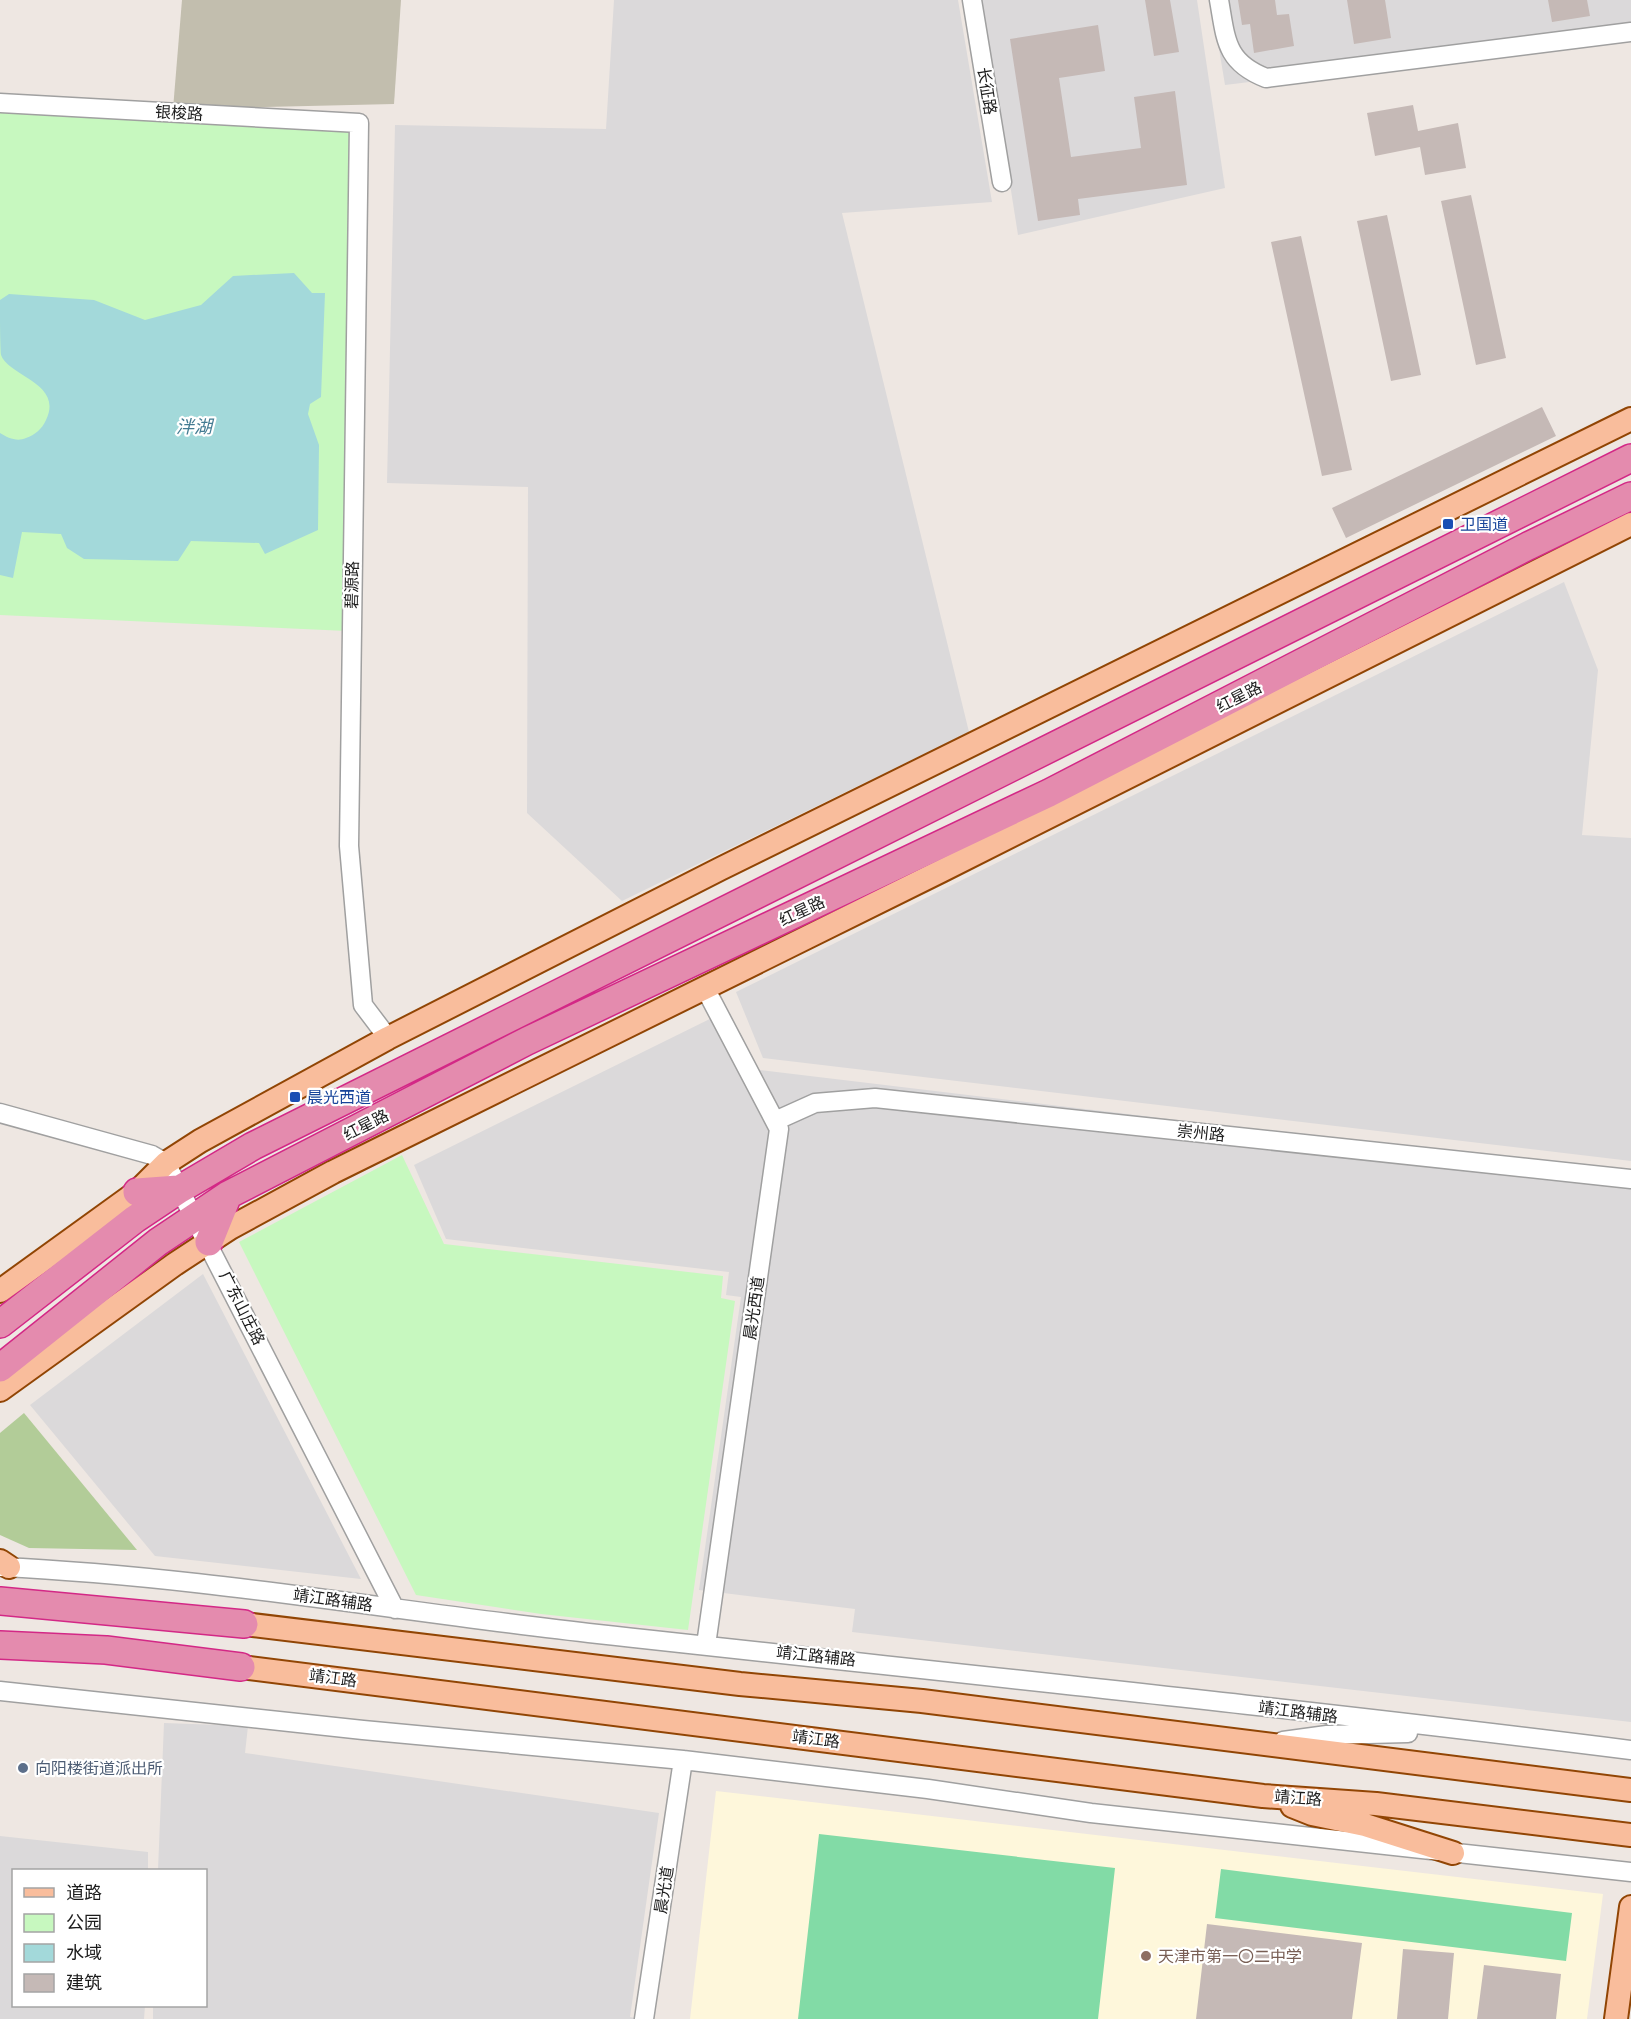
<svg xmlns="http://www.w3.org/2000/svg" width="1631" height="2019" font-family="Poppins,'Noto Sans SC',sans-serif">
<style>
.residential{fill:#dbd9da}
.education{fill:#fef7db}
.construction{fill:#c2beae}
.forest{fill:#b2cc98}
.park{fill:#c7f8bf}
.pitch{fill:#82dba6}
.water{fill:#a3d9da}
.building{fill:#c5b9b6}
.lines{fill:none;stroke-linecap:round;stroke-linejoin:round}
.minor-casing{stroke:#a0a0a0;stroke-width:21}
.major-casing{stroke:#914504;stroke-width:26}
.highway-casing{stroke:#d32886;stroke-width:30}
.minor{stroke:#fff;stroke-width:18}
.major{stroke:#f9bd9c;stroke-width:22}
.highway{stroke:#e48bae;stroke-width:27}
.transit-dot{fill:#1a4fb4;stroke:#fff;stroke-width:2}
.service-dot{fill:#5c6f8a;stroke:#fff;stroke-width:2}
.education-dot{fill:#8d6e63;stroke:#fff;stroke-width:2}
.labels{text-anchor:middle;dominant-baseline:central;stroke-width:4.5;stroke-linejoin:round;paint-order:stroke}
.street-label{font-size:16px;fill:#1c1c1c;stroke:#fff}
.transit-label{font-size:16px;fill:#164399;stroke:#fff;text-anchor:start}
.service-label{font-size:16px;fill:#4e5e75;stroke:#fff;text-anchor:start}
.education-label{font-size:16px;fill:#785e54;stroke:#fff;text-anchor:start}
.water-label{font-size:18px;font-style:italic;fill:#437b92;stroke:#fff}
</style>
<rect width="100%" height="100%" fill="#eee7e2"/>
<path class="residential" d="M 614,0 L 958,0 L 992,202 L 842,213 L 969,732 L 622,901 L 527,813 L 528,487 L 387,483 L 395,125 L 606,129 Z
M 981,0 L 1197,0 L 1225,188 L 1018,235 Z
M 1211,0 L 1631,0 L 1631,36 L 1225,85 Z
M 1564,582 L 1598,670 L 1582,835 L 1631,838 L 1631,1161 L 763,1058 L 736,992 Z
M 728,1010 L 759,1070 L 1631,1174 L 1631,1722 L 852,1632 L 855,1609 L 699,1590 L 741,1297 L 726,1295 L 729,1272 L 446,1239 L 414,1165 Z
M 203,1274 L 361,1579 L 155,1556 L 30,1405 Z
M 164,1723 L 248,1726 L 245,1753 L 659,1813 L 630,2017 L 639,2019 L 153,2019 L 153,2006 L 206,2006 L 206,1870 L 158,1870 Z
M 0,1836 L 148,1852 L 148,1870 L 14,1870 L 14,2006 L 145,2006 L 144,2019 L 0,2019 Z"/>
<path class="education" d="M 716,1791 L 1603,1894 L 1587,2019 L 690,2019 Z"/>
<path class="construction" d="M 182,0 L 401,0 L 394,104 L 173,109 Z"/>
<path class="forest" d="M 24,1413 L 137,1550 L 29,1548 L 0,1535 L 0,1433 Z"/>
<path class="park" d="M 0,110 L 354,127 L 347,631 L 0,615 Z
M 402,1155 L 444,1244 L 723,1276 L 721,1298 L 735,1301 L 688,1630 L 541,1614 L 416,1595 L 239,1242 Z"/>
<path class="pitch" d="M 819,1834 L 1115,1868 L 1098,2019 L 798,2019 Z
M 1221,1869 L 1572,1913 L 1566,1961 L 1215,1918 Z"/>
<path class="water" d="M 294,273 L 312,293 L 325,293 L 321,397 L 310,404 L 308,414 L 319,445 L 318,530 L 265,554 L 259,543 L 191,541 L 178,561 L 84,559 L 67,548 L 61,534 L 22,532 L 13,578 L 0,575 L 0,433 C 8,438 17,442 26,438 C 35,435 42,429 46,420 C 64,383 8,376 1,355 C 0,344 0,313 0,300 L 9,294 L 94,300 L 145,320 L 201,305 L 233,276 Z"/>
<path class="building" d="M 1145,0 L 1170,0 L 1179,52 L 1154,56 Z
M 1238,0 L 1275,0 L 1277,15 L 1289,14 L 1294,46 L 1254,53 L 1250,24 L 1242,25 Z
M 1347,0 L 1385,0 L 1391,38 L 1354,44 Z
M 1548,0 L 1587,0 L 1590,16 L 1552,22 Z
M 1098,25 L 1105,71 L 1059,78 L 1071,157 L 1141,148 L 1134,97 L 1175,91 L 1187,185 L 1078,199 L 1080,215 L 1038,221 L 1010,39 Z
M 1413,105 L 1418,131 L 1458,123 L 1466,168 L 1425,175 L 1420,147 L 1375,156 L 1367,113 Z
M 1471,195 L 1506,358 L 1476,365 L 1441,201 Z
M 1387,215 L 1421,375 L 1391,381 L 1357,221 Z
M 1301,236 L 1352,470 L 1322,476 L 1271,242 Z
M 1542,407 L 1556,436 L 1346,538 L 1332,508 Z
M 1207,1924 L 1362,1943 L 1352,2019 L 1196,2019 Z
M 1403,1949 L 1454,1953 L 1448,2019 L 1397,2019 Z
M 1484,1965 L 1561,1974 L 1556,2019 L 1477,2019 Z"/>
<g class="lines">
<g class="minor-casing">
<path id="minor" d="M 972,0 L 1002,182
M 1219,0 C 1226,39 1225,62 1266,78 L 1631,32
M 0,103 L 359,123 L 349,846 L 363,1005 L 388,1038
M 705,988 L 779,1129 L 706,1645
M 0,1113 L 152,1155 L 166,1163 L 395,1609
M 775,1121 L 815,1103 L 875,1098 L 1631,1179
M 0,1567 C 201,1576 399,1612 598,1634 C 942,1672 1287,1707 1631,1750
M 0,1691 L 363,1730 L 683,1760 L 928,1789 L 1091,1813 L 1631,1872
M 1283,1741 L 1327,1735 L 1408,1733
M 644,2019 L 683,1760"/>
</g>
<g class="major-casing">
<path id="major" d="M 0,1291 L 137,1192 L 166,1163 L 200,1141 L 388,1038 L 720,869 L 1631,419
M 0,1390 L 175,1264 L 230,1228 L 333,1172 L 941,871 L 1631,524
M 0,1561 L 9,1567
M 244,1624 L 740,1684 L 922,1701 L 1631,1790
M 241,1667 L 1263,1796 L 1376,1804 L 1631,1835
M 1292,1806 L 1312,1814 L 1365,1825 L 1453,1853
M 1616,2019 L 1631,1907"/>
</g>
<g class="highway-casing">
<path id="highway" d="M 137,1192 L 178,1189
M 209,1242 L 228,1195
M 0,1324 L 135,1219 L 180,1189 L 253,1146 L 1631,458
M 0,1368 L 158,1242 L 228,1195 L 527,1041 L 1049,793 L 1528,546 L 1631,496
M 0,1601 L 244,1624
M 0,1645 L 106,1650 L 241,1667"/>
</g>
<use href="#minor" class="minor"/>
<use href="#major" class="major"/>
<use href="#highway" class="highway"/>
</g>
<g class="transit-dot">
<rect x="1442" y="518" width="12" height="12" rx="3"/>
<rect x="289" y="1091" width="12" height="12" rx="3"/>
</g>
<circle class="service-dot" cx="23" cy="1768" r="6"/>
<circle class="education-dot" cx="1146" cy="1956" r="6"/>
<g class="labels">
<g class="street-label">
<text transform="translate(987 91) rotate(81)">长征路</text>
<text transform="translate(179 113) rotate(3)">银梭路</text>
<text transform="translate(352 585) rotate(-89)">碧源路</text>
<text transform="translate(1239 697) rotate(-27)">红星路</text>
<text transform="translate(802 911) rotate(-25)">红星路</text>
<text transform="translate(366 1125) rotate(-27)">红星路</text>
<text transform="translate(1201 1133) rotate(6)">崇州路</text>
<text transform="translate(242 1308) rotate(63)">广东山庄路</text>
<text transform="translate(754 1308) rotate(-82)">晨光西道</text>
<text transform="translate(333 1600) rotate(8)">靖江路辅路</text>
<text transform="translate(816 1656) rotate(6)">靖江路辅路</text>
<text transform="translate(333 1678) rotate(7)">靖江路</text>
<text transform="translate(1298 1712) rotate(7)">靖江路辅路</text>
<text transform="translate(816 1739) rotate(7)">靖江路</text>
<text transform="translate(1298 1798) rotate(4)">靖江路</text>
<text transform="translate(664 1890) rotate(-81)">晨光道</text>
</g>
<g class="transit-label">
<text x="1460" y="524">卫国道</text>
<text x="307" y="1097">晨光西道</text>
</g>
<g class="service-label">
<text x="35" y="1768">向阳楼街道派出所</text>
</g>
<g class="education-label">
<text x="1158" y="1956">天津市第一〇二中学</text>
</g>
<g class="water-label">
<text x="194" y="426">泮湖</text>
</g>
</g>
<rect x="12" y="1869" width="195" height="138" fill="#ffffff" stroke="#a4a4a4" stroke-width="1.5"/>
<rect x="24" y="1888" width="30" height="9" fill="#f9bd9c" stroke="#a4a4a4" stroke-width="1.5"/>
<text x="66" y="1899" font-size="18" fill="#1c1c1c">道路</text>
<rect x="24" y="1914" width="30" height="18" fill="#c7f8bf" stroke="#a4a4a4" stroke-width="1.5"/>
<text x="66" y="1929" font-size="18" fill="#1c1c1c">公园</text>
<rect x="24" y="1944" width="30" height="18" fill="#a3d9da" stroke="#a4a4a4" stroke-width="1.5"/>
<text x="66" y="1959" font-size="18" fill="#1c1c1c">水域</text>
<rect x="24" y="1974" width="30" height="18" fill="#c5b9b6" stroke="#a4a4a4" stroke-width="1.5"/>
<text x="66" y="1989" font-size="18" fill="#1c1c1c">建筑</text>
</svg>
